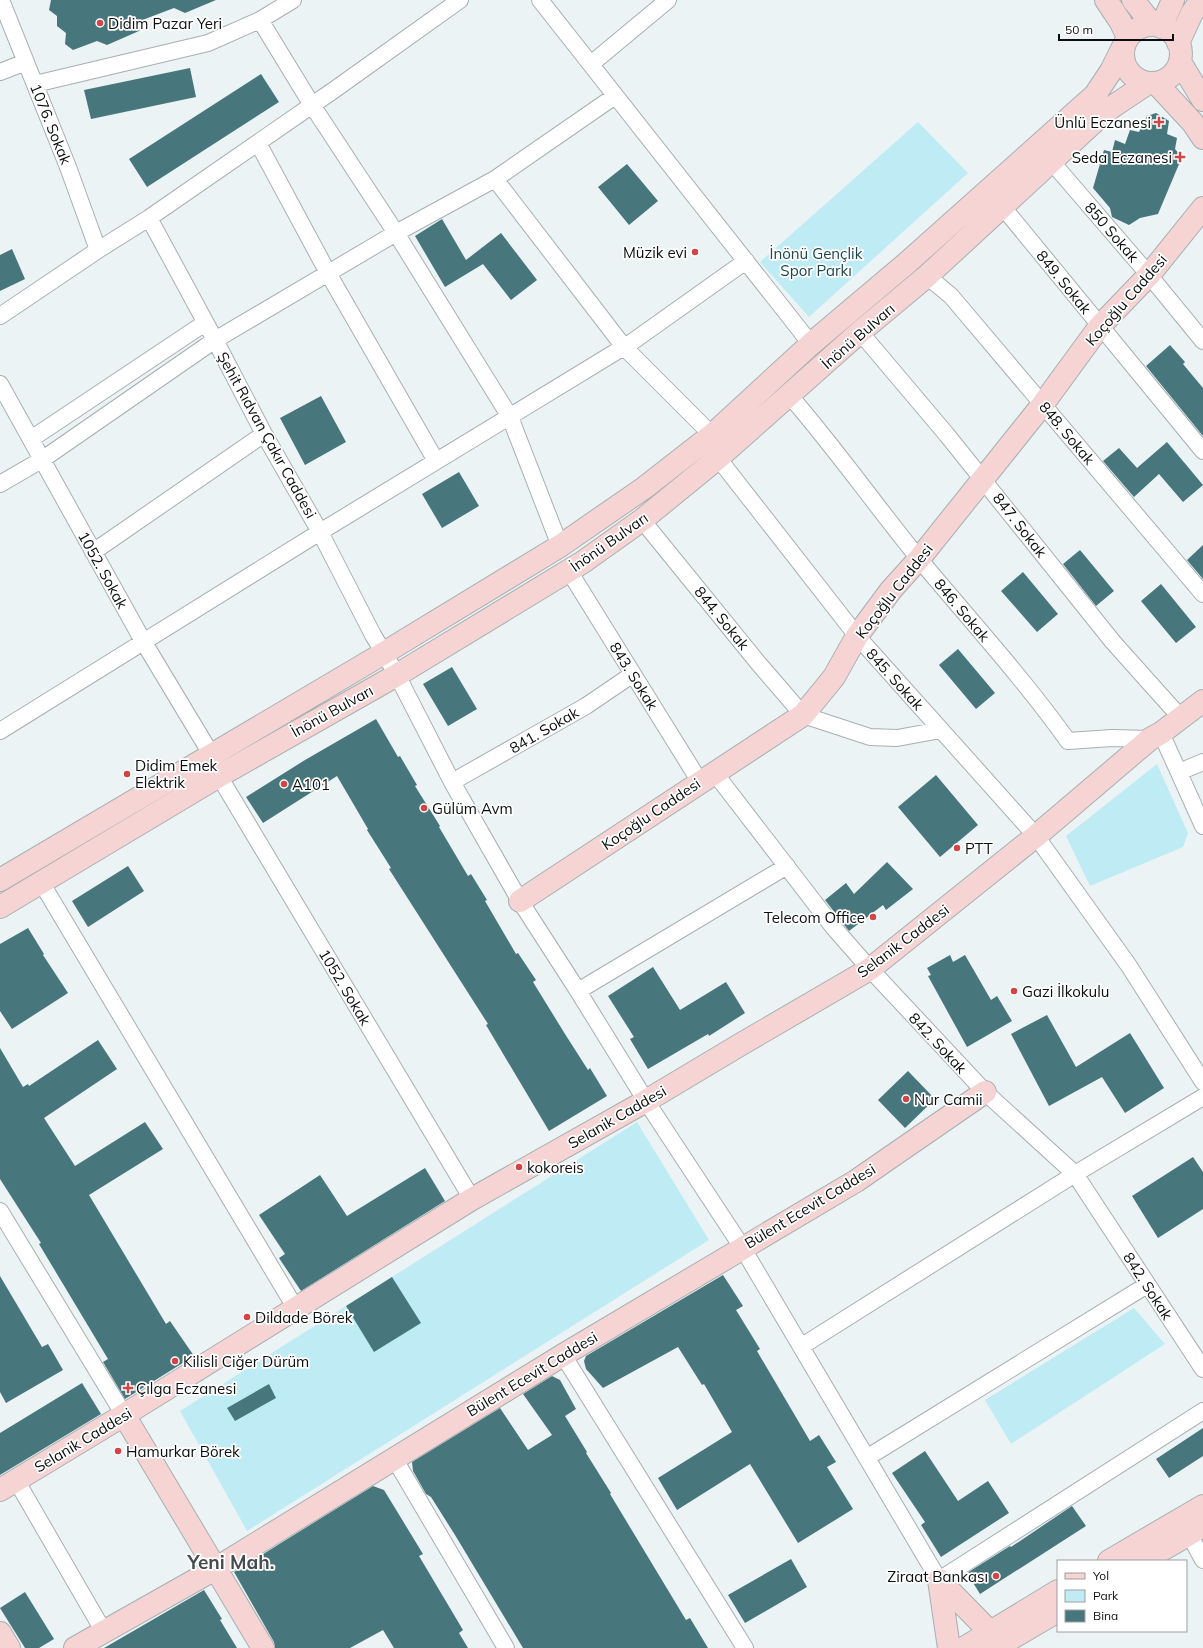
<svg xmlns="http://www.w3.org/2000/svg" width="1203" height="1648" font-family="Mulish,sans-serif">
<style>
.green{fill:#bfecf4}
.building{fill:#48767d}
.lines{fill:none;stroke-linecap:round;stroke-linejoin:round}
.street-casing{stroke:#a8afb1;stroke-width:18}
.secondary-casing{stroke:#a8afb1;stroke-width:24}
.street{stroke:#fff;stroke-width:16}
.secondary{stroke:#f5d4d3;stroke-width:22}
.poi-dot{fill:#d34446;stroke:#fff;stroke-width:1.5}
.labels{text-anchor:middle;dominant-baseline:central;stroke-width:3.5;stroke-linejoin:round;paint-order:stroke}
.poi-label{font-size:15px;fill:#0b0e0e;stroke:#fff;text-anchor:start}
.street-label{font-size:15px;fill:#0b0e0e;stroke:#fff}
.park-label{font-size:15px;fill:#1a464c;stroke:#fff}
.district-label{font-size:19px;font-weight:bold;fill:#464c4d;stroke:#fff}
</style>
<rect width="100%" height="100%" fill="#ebf3f5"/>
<path class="green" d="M 918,122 L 968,173 L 809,317 L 760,262 Z
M 1157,764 L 1188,833 L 1183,847 L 1090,886 L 1066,836 Z
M 637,1122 L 709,1240 L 247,1531 L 180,1411 Z
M 1134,1308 L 1165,1344 L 1011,1444 L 985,1400 Z"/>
<path class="building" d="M 51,0 L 216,0 L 185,13 L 174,8 L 145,19 L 139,31 L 107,45 L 97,41 L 73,50 L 65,44 L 66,33 L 57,26 L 57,16 L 49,10 Z
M 190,68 L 196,97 L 91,119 L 84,90 Z
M 261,74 L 279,102 L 147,187 L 129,159 Z
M 1156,113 L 1169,121 L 1167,134 L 1177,138 L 1175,149 L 1182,157 L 1158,214 L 1140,218 L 1129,225 L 1112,217 L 1110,208 L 1093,188 L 1104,150 L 1112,152 L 1115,140 L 1125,144 L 1130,130 L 1139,132 L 1147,116 Z
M 627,164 L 658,201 L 629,225 L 598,187 Z
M 442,219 L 466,260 L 501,233 L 537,280 L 511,300 L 483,264 L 445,287 L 415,236 Z
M 12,249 L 25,279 L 0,291 L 0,255 Z
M 1170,345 L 1185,362 L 1183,364 L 1203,388 L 1203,436 L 1146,366 Z
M 321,396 L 346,442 L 305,465 L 280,418 Z
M 1167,442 L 1203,485 L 1183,502 L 1159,474 L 1134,497 L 1103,461 L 1119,448 L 1137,468 Z
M 459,472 L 479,506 L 442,528 L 422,494 Z
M 1203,545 L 1203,579 L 1187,560 Z
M 1080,550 L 1114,591 L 1096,606 L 1063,564 Z
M 1023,572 L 1058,614 L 1037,632 L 1001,591 Z
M 1161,584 L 1196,627 L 1176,643 L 1141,601 Z
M 958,649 L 995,693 L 976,709 L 939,665 Z
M 452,667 L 477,709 L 448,726 L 423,684 Z
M 376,719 L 398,757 L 400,756 L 417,785 L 415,786 L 440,826 L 439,827 L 468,876 L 471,874 L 487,900 L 485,901 L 516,954 L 518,953 L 536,980 L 533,982 L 565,1034 L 588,1070 L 590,1068 L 607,1096 L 549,1131 L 486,1025 L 488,1024 L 389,869 L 391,868 L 367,830 L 368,829 L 337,776 L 263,823 L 246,797 L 305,760 Z
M 936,775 L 978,825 L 940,857 L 898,807 Z
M 887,862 L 913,889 L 886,910 L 883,905 L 849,931 L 825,900 L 846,883 L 854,894 Z
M 128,866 L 144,891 L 88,927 L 72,901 Z
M 28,928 L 44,954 L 43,955 L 68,993 L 12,1029 L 0,1011 L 0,944 Z
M 950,955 L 953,962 L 965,955 L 991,1000 L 997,996 L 1012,1021 L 967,1047 L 928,976 L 931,975 L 927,968 Z
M 653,967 L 680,1010 L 726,982 L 745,1013 L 709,1036 L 708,1034 L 648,1069 L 630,1039 L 634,1037 L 608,996 Z
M 1047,1015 L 1076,1067 L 1130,1033 L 1164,1088 L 1125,1113 L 1102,1077 L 1049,1106 L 1011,1034 Z
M 98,1040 L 117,1069 L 44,1118 L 75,1166 L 145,1122 L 163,1149 L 89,1195 L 166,1324 L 170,1321 L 194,1356 L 125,1399 L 103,1362 L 108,1359 L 39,1244 L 41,1243 L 0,1179 L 0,1048 L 23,1087 L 28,1084 L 29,1086 Z
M 908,1071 L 935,1099 L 905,1128 L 878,1100 Z
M 1193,1157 L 1203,1172 L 1203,1209 L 1158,1238 L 1132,1196 Z
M 425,1168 L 445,1201 L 301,1291 L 279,1258 L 285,1254 L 259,1215 L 320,1175 L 347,1216 Z
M 723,1275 L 743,1306 L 736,1310 L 760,1349 L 757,1351 L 810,1441 L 819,1435 L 836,1462 L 827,1467 L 853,1509 L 798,1543 L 750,1464 L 677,1510 L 658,1478 L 732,1432 L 704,1384 L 702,1385 L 678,1347 L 603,1388 L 586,1369 L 584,1361 L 586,1356 Z
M 0,1276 L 42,1347 L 48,1344 L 63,1370 L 6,1403 L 0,1392 Z
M 392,1277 L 421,1323 L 374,1352 L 346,1306 Z
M 552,1376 L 560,1380 L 576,1409 L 565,1416 L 587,1452 L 586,1453 L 611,1493 L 610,1494 L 686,1620 L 690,1618 L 708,1648 L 523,1648 L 455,1535 L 431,1497 L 426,1494 L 413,1471 L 412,1462 L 500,1408 L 528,1450 L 552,1435 L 523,1394 Z
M 82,1383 L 101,1414 L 0,1475 L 0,1433 Z
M 269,1384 L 276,1398 L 235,1421 L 227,1408 Z
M 1203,1428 L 1203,1456 L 1169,1478 L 1156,1459 Z
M 925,1451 L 958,1501 L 988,1481 L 1009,1513 L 941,1557 L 921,1525 L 925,1522 L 892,1473 Z
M 373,1486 L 384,1490 L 423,1554 L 419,1556 L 463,1630 L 459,1633 L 468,1648 L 394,1648 L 383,1630 L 350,1648 L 275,1648 L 274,1642 L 234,1572 Z
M 1072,1506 L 1086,1526 L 980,1594 L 967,1573 L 1010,1546 L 1011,1547 Z
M 791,1559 L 807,1587 L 745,1623 L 728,1595 Z
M 204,1590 L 222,1619 L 220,1620 L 237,1648 L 104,1648 Z
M 25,1592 L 54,1639 L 39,1648 L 25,1648 L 0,1608 Z"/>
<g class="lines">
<g class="street-casing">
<path id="street" d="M 1,0 L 68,167 L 98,250
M 540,0 L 811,344
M 260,20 L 312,105 L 396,233 L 510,417 L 560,546
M 591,64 L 668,0
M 0,72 L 26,62
M 35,84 L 208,43 L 260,20 L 293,0
M 258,143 L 328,273 L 436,461
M 1051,161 L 1149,275 L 1203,341
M 495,179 L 624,347 L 712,435
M 1002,206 L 1203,451
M 149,218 L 215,340 L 264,434 L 320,532 L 373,635 L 397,675 L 452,782 L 520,901 L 578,991 L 646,1101 L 742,1247 L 939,1580 L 1203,1411
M 927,276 L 951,296 L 1203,594
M 0,316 L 98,250 L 149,218 L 334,90 L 460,0
M 860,332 L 947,435 L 1113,642 L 1181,718
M 0,384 L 143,641 L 211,754
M 790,396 C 836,449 876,506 920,560 C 970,620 1023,678 1068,741 L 1112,738 L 1150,739
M 31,439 L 205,323
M 718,458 L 857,636 L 1036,836 L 1129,966 L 1203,1082
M 0,484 L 43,459 L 215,340 L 396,233 L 495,179 L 615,96
M 642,520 L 759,664 L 803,715 L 870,737 L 897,738 L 941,730
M 93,552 L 264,434
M 569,571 L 700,782
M 0,731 L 320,532 L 632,342 L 746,261
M 1161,733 L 1203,826
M 714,772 L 834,928 L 870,969 L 985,1092 L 1075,1174 L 1203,1369
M 1179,772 L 1203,762
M 219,776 L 472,1199
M 452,782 L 586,706 L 633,674
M 41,882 L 296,1309
M 578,991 L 787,866
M 0,1211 L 124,1415
M 802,1346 L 1075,1174 L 1203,1097
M 563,1355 L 745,1648
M 868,1457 L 1147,1285
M 394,1458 L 506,1648
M 16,1480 L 104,1632
M 1189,1534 L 1203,1560"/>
</g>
<g class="secondary-casing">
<path id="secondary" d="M 1106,0 L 1120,21 L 1128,37
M 1133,0 L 1153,25
M1123 54a29 29 0 1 1 58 0a29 29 0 1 1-58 0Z
M 1161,27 L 1173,0
M 1178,43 L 1192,13 L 1201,0
M 1180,62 L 1203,100
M 1156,83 L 1193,123 L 1203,138
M 0,880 L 384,653 L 560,546 L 644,488 L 712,435 L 811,344 L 908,262 L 1095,95 L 1111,71 L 1124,45
M 520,901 L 803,715 L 834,677 L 857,636 L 891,590 L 919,559 L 1043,404 L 1100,326 L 1149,275 L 1203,208
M 0,907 L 219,776 L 397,675 L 583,562 L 642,520 L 718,458 L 860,332 L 927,276 L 1094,122 L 1112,107 L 1148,83
M 124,1415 L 263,1648
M 0,1490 L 124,1415 L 472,1199 L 646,1101 L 743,1043 L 870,969 L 1036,836 L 1150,739 L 1161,733 L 1203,701
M 1109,1561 L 1203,1506
M 1143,1561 L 1203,1526
M 939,1580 L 990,1632 L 988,1645
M 939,1580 L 949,1648
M 0,1633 L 9,1648
M 75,1648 L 215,1569 L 563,1355 L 856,1181 L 985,1092
M 964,1648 L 1058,1591
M 995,1648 L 1058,1611"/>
</g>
<use href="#street" class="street"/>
<use href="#secondary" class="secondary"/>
</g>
<g class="poi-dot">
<circle cx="100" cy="23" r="4"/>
<path d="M1157 116h4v4h4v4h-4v4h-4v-4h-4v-4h4z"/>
<path d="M1178 151h4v4h4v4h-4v4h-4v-4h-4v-4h4z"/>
<circle cx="695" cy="252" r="4"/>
<circle cx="127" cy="774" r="4"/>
<circle cx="284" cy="784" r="4"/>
<circle cx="424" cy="808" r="4"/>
<circle cx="957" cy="848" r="4"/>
<circle cx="873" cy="917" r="4"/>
<circle cx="1014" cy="991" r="4"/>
<circle cx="906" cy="1099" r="4"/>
<circle cx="519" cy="1167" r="4"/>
<circle cx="247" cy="1317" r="4"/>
<circle cx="175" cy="1361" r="4"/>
<path d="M126 1382h4v4h4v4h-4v4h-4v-4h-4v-4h4z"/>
<circle cx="118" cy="1451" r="4"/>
<circle cx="996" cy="1576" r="4"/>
</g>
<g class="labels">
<g class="poi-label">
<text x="108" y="23">Didim Pazar Yeri</text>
<text x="1151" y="122" text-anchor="end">Ünlü Eczanesi</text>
<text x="1172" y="157" text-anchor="end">Seda Eczanesi</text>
<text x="687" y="252" text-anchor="end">Müzik evi</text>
<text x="135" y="765">Didim Emek<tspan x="135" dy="17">Elektrik</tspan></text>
<text x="292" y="784">A101</text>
<text x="432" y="808">Gülüm Avm</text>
<text x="965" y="848">PTT</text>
<text x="865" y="917" text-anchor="end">Telecom Office</text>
<text x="1022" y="991">Gazi İlkokulu</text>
<text x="914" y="1099">Nur Camii</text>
<text x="527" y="1167">kokoreis</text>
<text x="255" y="1317">Dildade Börek</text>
<text x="183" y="1361">Kilisli Ciğer Dürüm</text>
<text x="136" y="1388">Çılga Eczanesi</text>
<text x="126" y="1451">Hamurkar Börek</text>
<text x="988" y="1576" text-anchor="end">Ziraat Bankası</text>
</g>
<g class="street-label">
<text transform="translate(51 124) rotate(68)">1076. Sokak</text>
<text transform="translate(1112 232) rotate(49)">850 Sokak</text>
<text transform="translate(1064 282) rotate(51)">849. Sokak</text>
<text transform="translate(1126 300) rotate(-49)">Koçoğlu Caddesi</text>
<text transform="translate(858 336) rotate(-41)">İnönü Bulvarı</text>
<text transform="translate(1067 433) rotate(50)">848. Sokak</text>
<text transform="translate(267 435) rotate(61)">Şehit Rıdvan Çakır Caddesi</text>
<text transform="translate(1020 525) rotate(52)">847. Sokak</text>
<text transform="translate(609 542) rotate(-35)">İnönü Bulvarı</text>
<text transform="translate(103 570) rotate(61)">1052. Sokak</text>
<text transform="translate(894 591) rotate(-52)">Koçoğlu Caddesi</text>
<text transform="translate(962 610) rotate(50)">846. Sokak</text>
<text transform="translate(722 618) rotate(51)">844. Sokak</text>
<text transform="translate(634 676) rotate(58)">843. Sokak</text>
<text transform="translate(895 679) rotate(48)">845. Sokak</text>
<text transform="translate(332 711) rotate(-29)">İnönü Bulvarı</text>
<text transform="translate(544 730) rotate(-30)">841. Sokak</text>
<text transform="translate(651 814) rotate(-34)">Koçoğlu Caddesi</text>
<text transform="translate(903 941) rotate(-37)">Selanik Caddesi</text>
<text transform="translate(345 987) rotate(59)">1052. Sokak</text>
<text transform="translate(938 1043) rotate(47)">842. Sokak</text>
<text transform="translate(617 1117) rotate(-30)">Selanik Caddesi</text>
<text transform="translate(810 1206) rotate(-31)">Bülent Ecevit Caddesi</text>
<text transform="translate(1148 1286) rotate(57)">842. Sokak</text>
<text transform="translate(532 1374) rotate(-31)">Bülent Ecevit Caddesi</text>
<text transform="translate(83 1440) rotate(-31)">Selanik Caddesi</text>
</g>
<g class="park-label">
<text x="816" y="253">İnönü Gençlik<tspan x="816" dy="17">Spor Parkı</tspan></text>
</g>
<g class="district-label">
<text x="231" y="1562">Yeni Mah.</text>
</g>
</g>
<rect x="1057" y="1560" width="130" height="72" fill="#ffffff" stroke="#9d9f9f"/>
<rect x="1065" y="1573" width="20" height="6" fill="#f5d4d3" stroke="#9d9f9f"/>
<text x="1093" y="1580" font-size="12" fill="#0b0e0e">Yol</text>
<rect x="1065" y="1590" width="20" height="12" fill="#bfecf4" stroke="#9d9f9f"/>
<text x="1093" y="1600" font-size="12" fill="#0b0e0e">Park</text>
<rect x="1065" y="1610" width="20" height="12" fill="#48767d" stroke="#9d9f9f"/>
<text x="1093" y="1620" font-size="12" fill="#0b0e0e">Bina</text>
<path d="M1059 34v6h114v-6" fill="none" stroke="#0b0e0e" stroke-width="2"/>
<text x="1065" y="34" font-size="12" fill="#0b0e0e" stroke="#ffffff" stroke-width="3" paint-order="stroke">50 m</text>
</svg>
